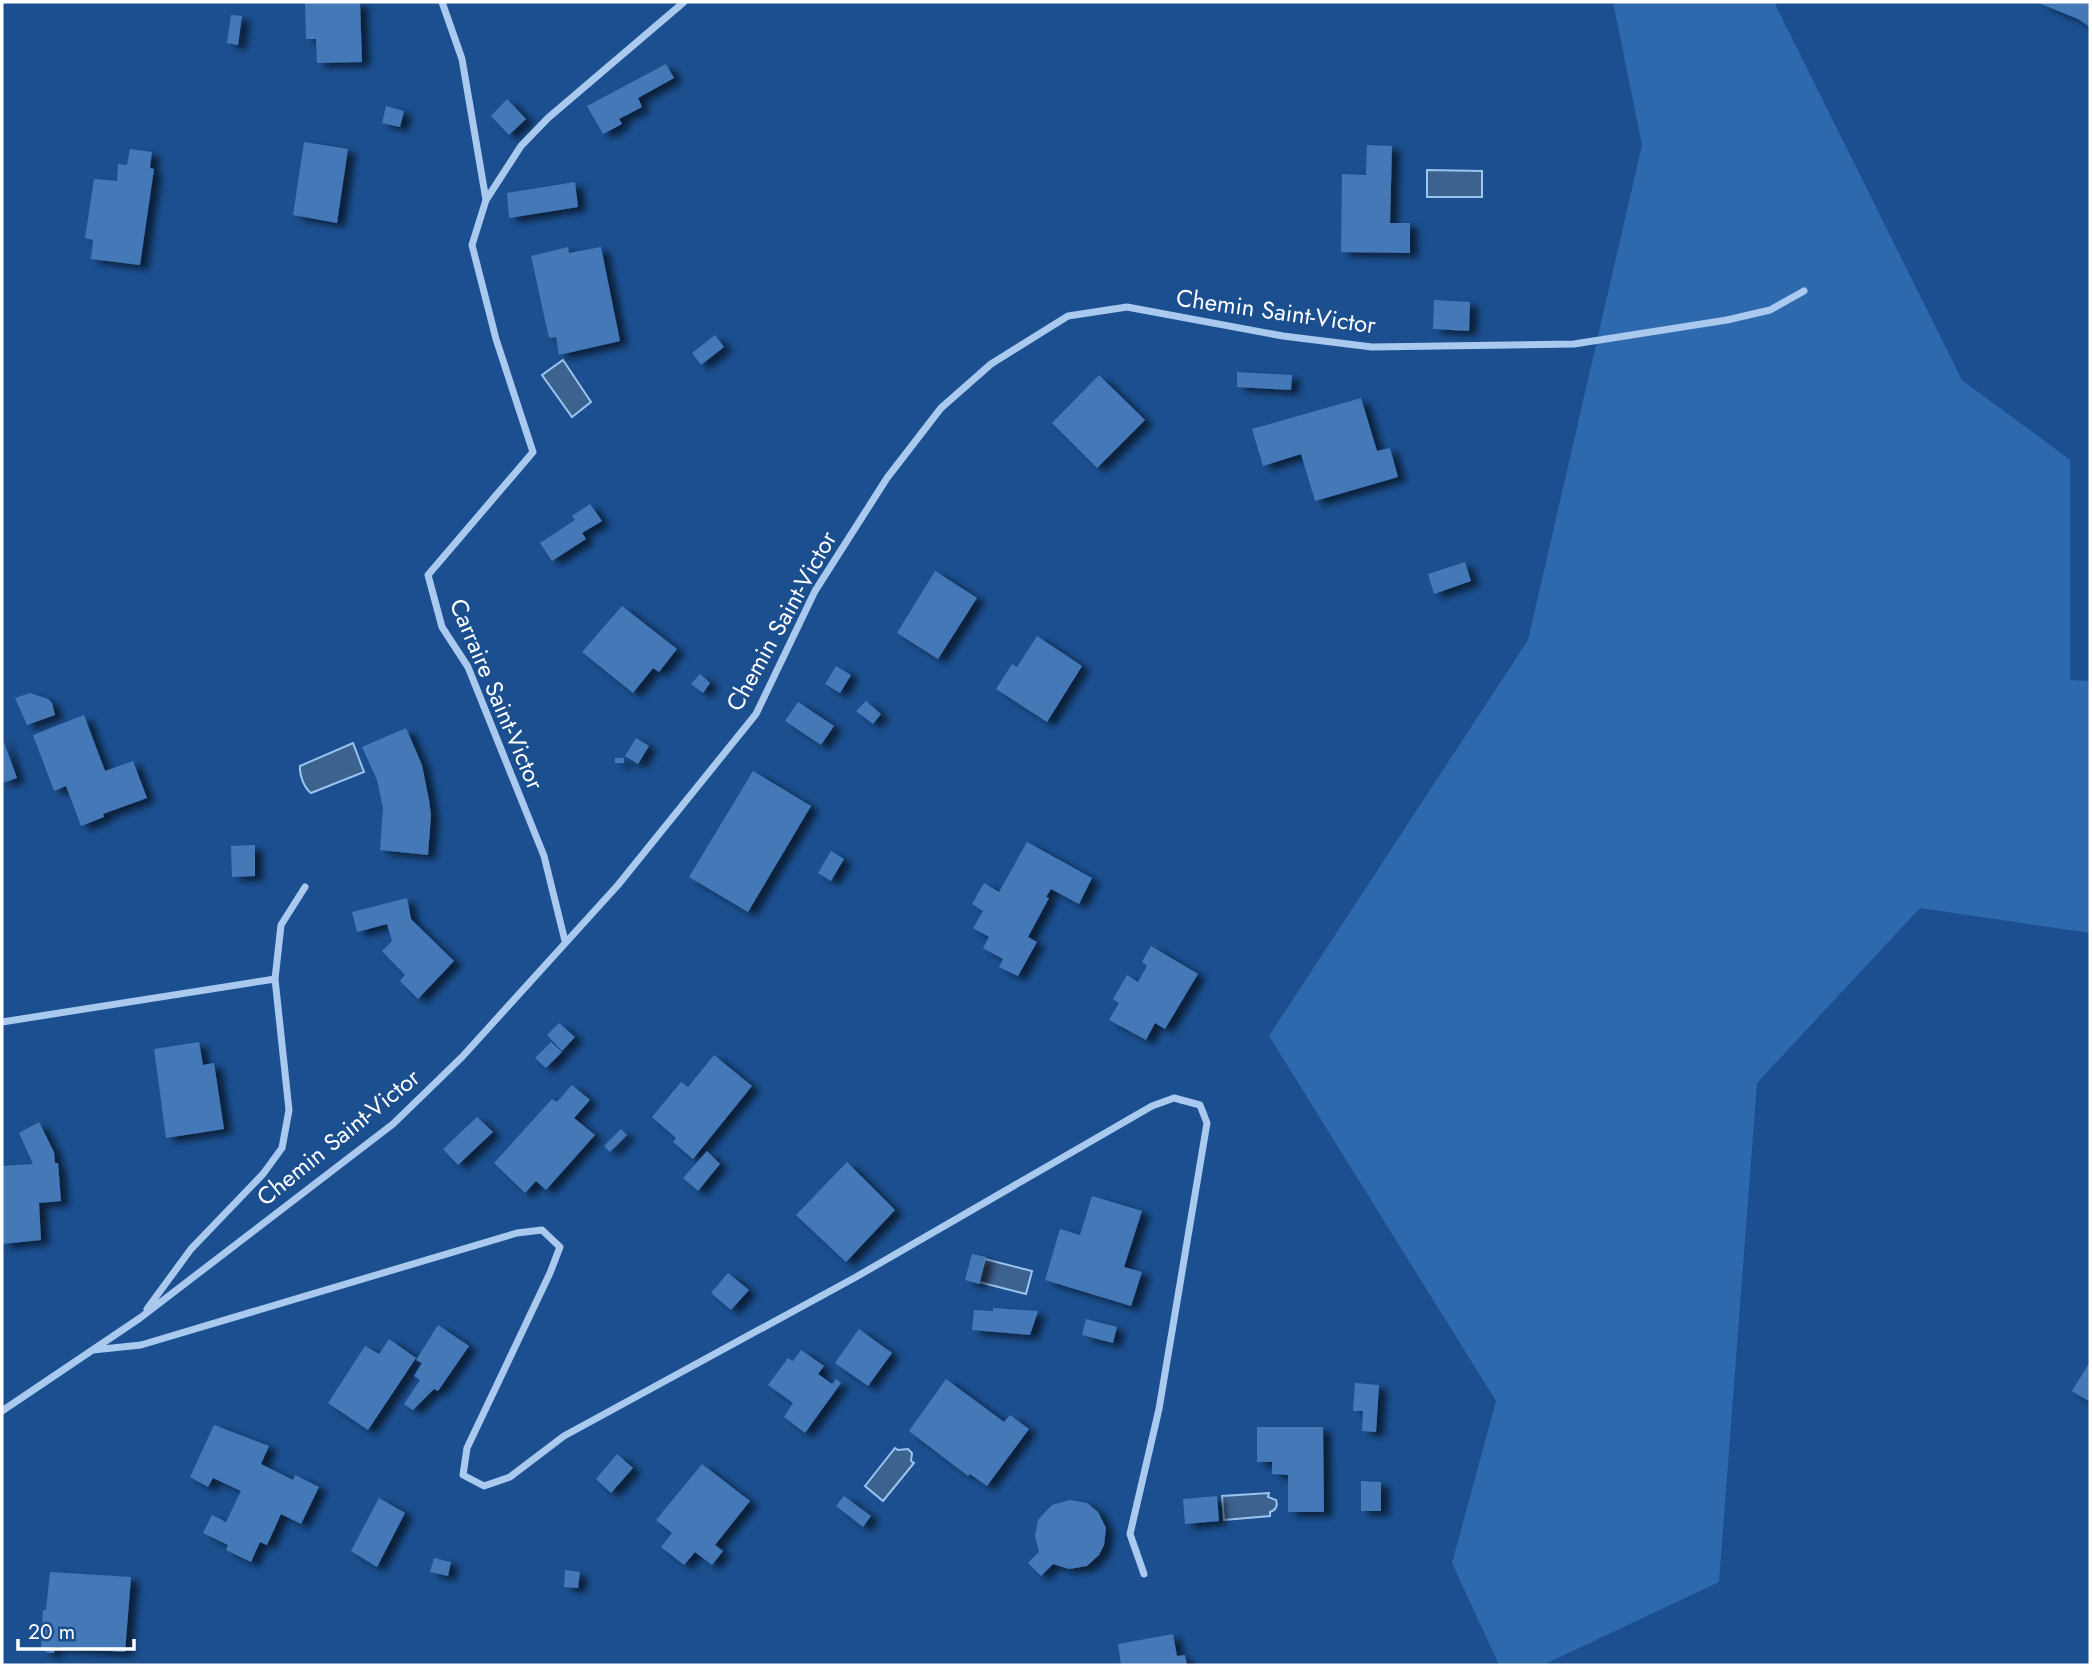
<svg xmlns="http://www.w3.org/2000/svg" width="2092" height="1667" font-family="Jost,sans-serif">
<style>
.green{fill:#2e69ad}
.water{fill:#3c6290;stroke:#9cc4f0;stroke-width:2}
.building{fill:#4478b7;filter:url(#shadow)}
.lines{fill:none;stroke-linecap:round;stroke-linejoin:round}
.street{stroke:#a9c9ee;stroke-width:7}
.labels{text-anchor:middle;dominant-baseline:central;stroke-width:5;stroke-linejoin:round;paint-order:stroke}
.street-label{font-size:24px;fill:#fff;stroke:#1b4f8f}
</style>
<defs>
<filter id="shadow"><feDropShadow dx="8" dy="4.5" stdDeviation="3.5" flood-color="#0009"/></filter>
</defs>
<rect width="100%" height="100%" fill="#1b4f8f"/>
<path class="green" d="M 1613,2 L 1774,2 L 1962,380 L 2070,460 L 2070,680 L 2090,681 L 2090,933 L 1920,908 L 1757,1083 L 1719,1582 L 1543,1665 L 1499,1665 L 1452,1563 L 1496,1401 L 1269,1036 L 1528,640 L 1642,145 Z"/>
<path class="water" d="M 1427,170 L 1482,171 L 1482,197 L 1427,197 Z
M 563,360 L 591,402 L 572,417 L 542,375 Z
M 353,743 L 364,772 L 311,793 C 304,788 299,774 300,766 Z
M 985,1259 L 1032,1271 L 1026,1294 L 979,1282 Z
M 895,1448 L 898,1450 L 908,1449 L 912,1453 L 911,1461 L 914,1463 L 883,1501 L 865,1486 Z
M 1269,1493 L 1268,1497 L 1276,1500 C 1278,1506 1276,1510 1270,1512 L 1270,1516 L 1224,1520 L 1222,1496 Z"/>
<path class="building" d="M 305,2 L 360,2 L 362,62 L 317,63 L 316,39 L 306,39 Z
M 2036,2 L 2090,2 L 2090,27 L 2078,19 Z
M 231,15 L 242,16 L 238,45 L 227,43 Z
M 666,64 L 674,78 L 638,98 L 642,107 L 619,119 L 622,124 L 603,134 L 587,106 Z
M 507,99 L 526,119 L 509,135 L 491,116 Z
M 386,106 L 404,111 L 400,127 L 382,123 Z
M 304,142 L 348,149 L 337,223 L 293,215 Z
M 1367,145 L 1392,146 L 1390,223 L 1410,223 L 1410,253 L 1341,252 L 1342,174 L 1366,175 Z
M 130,149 L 152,152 L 150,168 L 154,169 L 140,265 L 91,259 L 93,240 L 85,238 L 94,179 L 117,181 L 118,164 L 127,165 Z
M 575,182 L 578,207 L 509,218 L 507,193 Z
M 568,247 L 569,253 L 601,247 L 620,341 L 559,355 L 556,337 L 549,338 L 531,256 Z
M 1434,300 L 1470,302 L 1469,331 L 1433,329 Z
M 715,335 L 724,347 L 701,365 L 692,353 Z
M 1237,372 L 1292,375 L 1291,390 L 1237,387 Z
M 1099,375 L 1145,420 L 1097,468 L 1052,423 Z
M 1361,398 L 1377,451 L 1390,448 L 1398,477 L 1315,501 L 1301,454 L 1263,466 L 1252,429 Z
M 590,504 L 602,521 L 582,533 L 586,539 L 552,561 L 540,543 L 575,520 L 572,516 Z
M 1465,562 L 1471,581 L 1434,594 L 1428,574 Z
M 935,571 L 977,598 L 938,659 L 897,633 Z
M 622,606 L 677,649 L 659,672 L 653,668 L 633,693 L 582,652 Z
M 1037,636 L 1082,666 L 1047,722 L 996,689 L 1012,664 L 1017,667 Z
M 836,666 L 851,675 L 840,693 L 825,684 Z
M 700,674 L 710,683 L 703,693 L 691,684 Z
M 30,693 L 48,699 L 52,703 L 55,715 L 27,725 L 15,698 Z
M 866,701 L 881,714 L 873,724 L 856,711 Z
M 798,702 L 834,726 L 821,745 L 785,721 Z
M 84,715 L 105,771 L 133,761 L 147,798 L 103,814 L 104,817 L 81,826 L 66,786 L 54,791 L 33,735 Z
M 406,728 L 422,765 L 429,800 L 431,815 L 428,855 L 380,850 L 383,808 L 377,780 L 362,747 Z
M 2,737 L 17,778 L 2,783 Z
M 636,738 L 649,746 L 638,764 L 625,756 Z
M 615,758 L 624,758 L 624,763 L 615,763 Z
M 753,771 L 811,806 L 748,912 L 689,877 Z
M 1027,842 L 1092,878 L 1079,904 L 1051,889 L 1046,897 L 1049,898 L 1028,937 L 1037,942 L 1018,976 L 999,967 L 1003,959 L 983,948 L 989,937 L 973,928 L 983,911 L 972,904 L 984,883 L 999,892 Z
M 255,845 L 255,876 L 232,877 L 231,846 Z
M 831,851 L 844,859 L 831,881 L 818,873 Z
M 407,898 L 411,919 L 454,961 L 418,999 L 400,981 L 405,975 L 382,951 L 392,941 L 387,924 L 357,932 L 352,912 Z
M 1151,946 L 1198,974 L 1165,1029 L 1155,1023 L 1146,1040 L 1109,1020 L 1119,1003 L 1113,999 L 1127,975 L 1138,982 L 1147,966 L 1142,962 Z
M 559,1023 L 575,1037 L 562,1051 L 547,1035 Z
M 199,1042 L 203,1065 L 214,1063 L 224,1129 L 166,1138 L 154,1049 Z
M 551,1042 L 562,1052 L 546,1068 L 535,1058 Z
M 714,1055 L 752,1086 L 693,1159 L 673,1142 L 676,1138 L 652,1117 L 681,1082 L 688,1087 Z
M 572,1085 L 590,1100 L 574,1118 L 595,1135 L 546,1190 L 536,1181 L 525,1193 L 494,1163 L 552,1099 L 557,1102 Z
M 477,1117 L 493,1132 L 458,1165 L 443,1149 Z
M 39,1122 L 54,1152 L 55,1163 L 58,1163 L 61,1201 L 39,1203 L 41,1240 L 2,1244 L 2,1166 L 33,1164 L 19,1133 Z
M 621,1129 L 627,1135 L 610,1152 L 604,1146 Z
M 707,1151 L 720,1164 L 698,1191 L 683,1178 Z
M 847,1162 L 895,1210 L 846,1262 L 796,1215 Z
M 1092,1196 L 1142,1211 L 1124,1267 L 1142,1272 L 1131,1306 L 1045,1280 L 1060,1229 L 1080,1235 Z
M 972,1254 L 986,1257 L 979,1284 L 965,1280 Z
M 728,1273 L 749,1290 L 731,1310 L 711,1293 Z
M 993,1308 L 1038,1311 L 1030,1335 L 972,1330 L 974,1310 L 993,1311 Z
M 1086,1319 L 1117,1327 L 1113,1343 L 1082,1335 Z
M 438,1325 L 469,1346 L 438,1391 L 434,1389 L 413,1410 L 404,1404 L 420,1380 L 414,1376 L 422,1363 L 416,1360 Z
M 859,1329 L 892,1353 L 868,1386 L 835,1363 Z
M 389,1339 L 416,1358 L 368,1430 L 328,1403 L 365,1346 L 379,1354 Z
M 801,1350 L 824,1366 L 818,1374 L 832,1384 L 836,1379 L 841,1383 L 805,1433 L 784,1417 L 793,1403 L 768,1385 L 788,1358 L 793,1361 Z
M 2088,1365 L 2090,1366 L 2090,1402 L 2072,1391 Z
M 946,1379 L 1004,1422 L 1010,1415 L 1029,1429 L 987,1486 L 970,1474 L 968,1476 L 909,1431 Z
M 1355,1383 L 1379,1385 L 1376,1432 L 1362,1431 L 1363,1411 L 1353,1411 Z
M 214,1425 L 269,1446 L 261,1464 L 293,1480 L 295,1475 L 319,1487 L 301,1524 L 281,1514 L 267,1545 L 260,1542 L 251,1562 L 226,1550 L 228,1545 L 203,1533 L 212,1515 L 226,1522 L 241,1491 L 213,1478 L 208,1487 L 190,1477 Z
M 1257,1427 L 1323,1427 L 1324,1512 L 1288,1512 L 1288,1475 L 1272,1474 L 1272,1462 L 1257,1462 Z
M 617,1454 L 633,1468 L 611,1493 L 596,1479 Z
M 702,1464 L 750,1501 L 715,1545 L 723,1551 L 712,1565 L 695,1552 L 684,1565 L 661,1547 L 672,1533 L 656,1520 Z
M 1361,1481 L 1381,1482 L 1381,1511 L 1361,1511 Z
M 844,1496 L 871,1516 L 863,1527 L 836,1506 Z
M 1217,1496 L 1219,1521 L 1185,1524 L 1183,1499 Z
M 379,1498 L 405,1513 L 377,1567 L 351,1551 Z
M 1070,1500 L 1087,1503 L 1098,1512 L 1106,1528 L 1104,1545 L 1099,1555 L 1087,1566 L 1069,1569 L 1053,1564 L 1041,1576 L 1028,1563 L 1039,1552 L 1035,1536 L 1038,1520 L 1052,1505 Z
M 434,1558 L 451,1562 L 448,1576 L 430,1572 Z
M 565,1570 L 580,1572 L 578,1588 L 564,1587 Z
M 50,1572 L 131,1577 L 125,1652 L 55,1647 L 54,1653 L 48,1653 L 43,1650 L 41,1647 L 43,1610 L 46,1610 Z
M 1173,1634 L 1177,1656 L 1185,1655 L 1187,1665 L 1121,1665 L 1118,1644 Z"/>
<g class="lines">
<path class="street" d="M 442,2 L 462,59 L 486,200
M 565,941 L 544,856 L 468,667 L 442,627 L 428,575 L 533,452 L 496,339 L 472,245 L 486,200 L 521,146 L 548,118 L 684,2
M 275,979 L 281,925 L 305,887
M 2,1022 L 275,979 L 289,1110 L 282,1148 L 263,1174 L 191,1249 L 147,1309
M 93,1350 L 141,1345 L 517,1233 L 542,1230 L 560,1247 L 550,1273 L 467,1448 L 463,1475 L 484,1486 L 510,1477 L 564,1436 L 856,1277 L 1152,1106 L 1174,1098 L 1200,1105 L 1207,1123 L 1159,1409 L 1130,1534 L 1144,1574
M 2,1411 L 140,1318 L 393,1124 L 462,1057 L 618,885 L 756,714 L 815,591 L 887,478 L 941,408 L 991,364 L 1068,316 L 1127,307 L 1283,336 L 1372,347 L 1574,344 L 1727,320 L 1770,310 L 1804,291"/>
</g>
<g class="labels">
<g class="street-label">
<text transform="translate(1276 311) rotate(8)">Chemin Saint-Victor</text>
<text transform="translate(781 621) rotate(-61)">Chemin Saint-Victor</text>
<text transform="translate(497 694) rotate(67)">Carraire Saint-Victor</text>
<text transform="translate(338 1137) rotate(-39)">Chemin Saint-Victor</text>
</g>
</g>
<rect width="2092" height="1667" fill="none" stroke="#ffffff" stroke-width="7"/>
<path d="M18 1639v10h116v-10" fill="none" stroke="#ffffff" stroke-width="3.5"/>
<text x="28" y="1639" font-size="21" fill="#ffffff" stroke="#1b4f8f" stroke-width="5" paint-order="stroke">20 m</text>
</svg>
